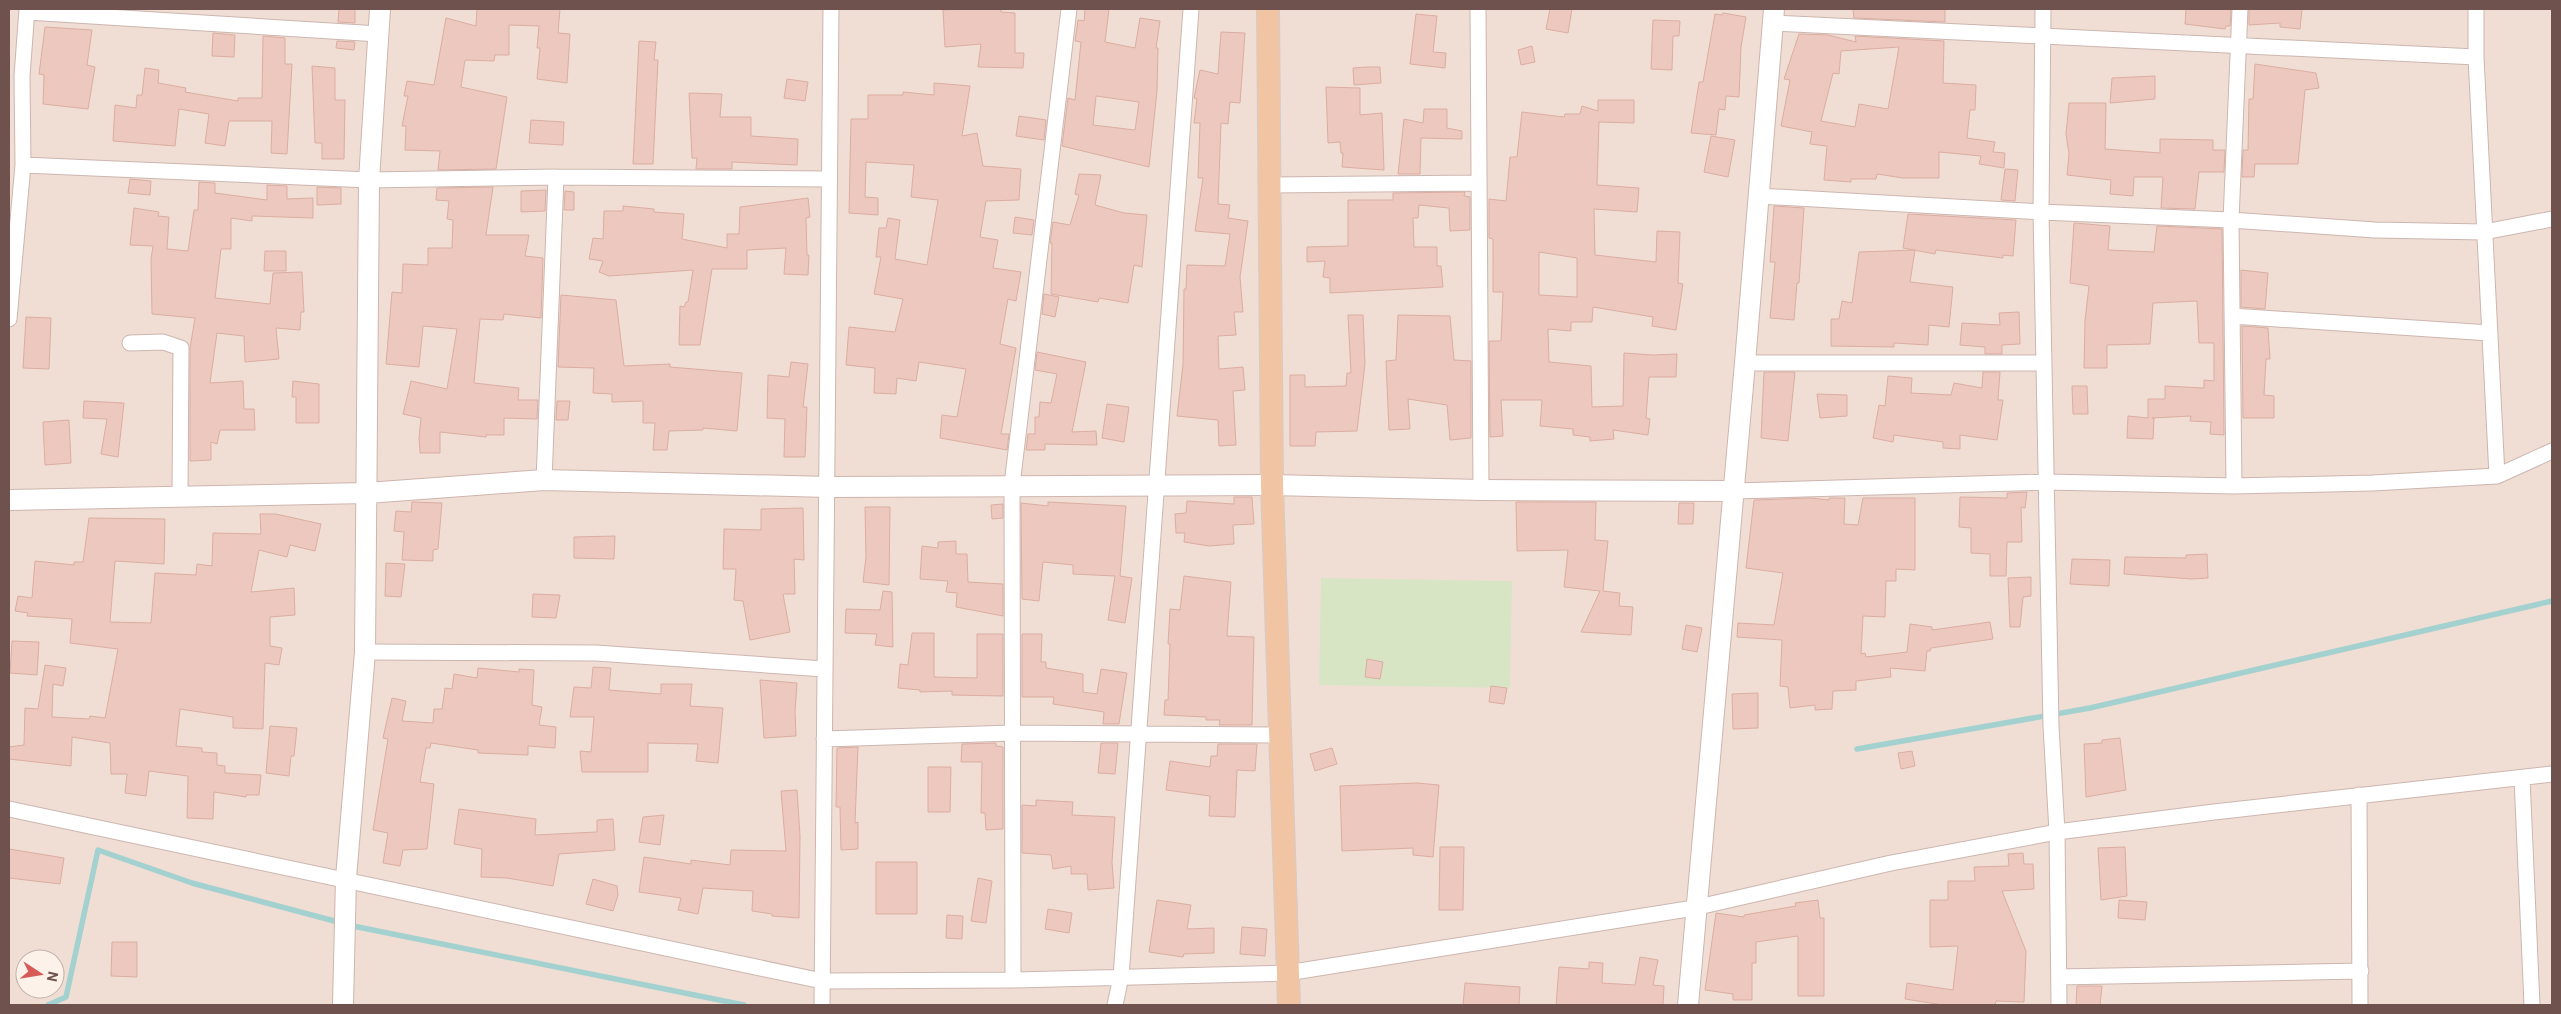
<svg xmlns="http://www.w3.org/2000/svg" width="2561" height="1014" viewBox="0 0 2561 1014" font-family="Roboto,sans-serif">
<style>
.residential{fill:#f0ded4;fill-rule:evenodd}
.green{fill:#d8e5c5}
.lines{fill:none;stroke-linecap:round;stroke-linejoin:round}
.stream{stroke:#a3d1cf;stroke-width:5.5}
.building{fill:#ecc8bf;stroke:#dcada1;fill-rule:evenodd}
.street-casing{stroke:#ccb6af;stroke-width:17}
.secondary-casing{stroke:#ceb5ad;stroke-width:22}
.primary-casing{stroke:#d4cbca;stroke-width:24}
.street{stroke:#fff;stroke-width:15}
.secondary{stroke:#fff;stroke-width:20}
.primary{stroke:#f1c5a4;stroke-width:22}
</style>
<rect width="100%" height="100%" fill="#f9ede4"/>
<!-- residential -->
<path class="residential" d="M9 9H2552V1005H9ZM25 959H55V989H25Z"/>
<!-- green -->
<path class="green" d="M1321 578 1512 581 1510 688 1319 685Z"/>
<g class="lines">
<!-- stream -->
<path class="stream" d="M1857 749 2090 708 2552 601
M48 1005 66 997 98 850 192 883 353 926 744 1005"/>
</g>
<!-- building -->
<path class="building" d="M339 9H355V23L338 22Z
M477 9H560L558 33 570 34 567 83 537 79 540 48H537L539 26 509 25V55H495L494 61 465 60 461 87 507 97 496 169 438 170 440 151 405 150 406 126H402L408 96H404L407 81 434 85 446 18 476 26Z
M967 9H1001V12L1015 13V53H1024L1023 68 978 67 981 44 945 47 943 10Z
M1085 9H1109L1105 42 1135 48 1140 18 1160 21 1156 48H1158L1157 91 1149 167 1062 146 1068 98 1075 100 1081 42 1075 41 1078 20 1084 21ZM1096 96 1139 102 1135 130 1093 125Z
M1550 9H1572L1568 33 1546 29Z
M1853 9H1945V22L1854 18Z
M2186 9H2231L2230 26H2226L2225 29 2185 24Z
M2249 9H2302L2300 29 2280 27V23L2249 25Z
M1723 13 1746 17 1741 47 1739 97 1726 96 1725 110 1719 109 1716 135 1691 133 1699 82H1703L1715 14 1722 15Z
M1416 14 1437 16 1433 52 1446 53 1445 68 1410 64Z
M1653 20 1680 21 1679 36H1673L1672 70 1651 69Z
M45 27 92 30 87 65 95 67 88 109 43 104 44 75 39 74Z
M1221 32 1245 33 1240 103 1230 102 1228 124 1221 123 1218 204 1230 205 1228 218 1248 221 1240 277 1243 312H1234L1236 335 1218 336 1219 369 1243 367 1245 390 1233 391 1236 445 1219 446 1218 420 1177 416 1183 365 1184 289H1186L1187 265 1225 266 1230 234 1195 231 1203 178H1198L1200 123H1194L1197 99 1194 98 1200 70 1218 74Z
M213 33 235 35 234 57 212 56Z
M1799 34 1828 35 1856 42 1855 36 1944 41 1943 83 1976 85 1975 110H1970L1967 138 1995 142 1993 152 2005 153 2004 168 1979 164 1981 156 1939 152V178H1903L1877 174 1876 179H1851V182L1824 180 1827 146 1810 144 1812 132 1781 126 1790 80 1784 79ZM1899 47 1888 109 1859 104 1855 127 1821 121 1833 73 1839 74 1841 51Z
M263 36 285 38V64H292L287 154 271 153 272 121H229L225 146 205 143 209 114 179 109 175 146 113 141 115 105 136 108 137 95H142L145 68 159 70 158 83 186 88 185 92 238 101V98H262Z
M337 41 355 42 354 50 336 48Z
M639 41 656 42 654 60H658L653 164H633Z
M1532 46 1535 62 1521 65 1518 50Z
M2255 64 2316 73 2319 88 2305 90 2298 164H2255L2254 177H2242L2243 150H2248L2249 99H2253Z
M312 66 335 68V100H345L344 159H322V143H315Z
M1367 67H1380L1381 83 1354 85 1353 68Z
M2155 76V99L2110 103 2112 78Z
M787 79 808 82 805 101 784 98Z
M934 83 970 86 962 136 977 133 983 166 1021 169 1019 200 986 201 980 237 998 240 993 268 1021 272 1016 301 1008 299 1000 344 1016 348 1001 434H1009L1007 450 940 438 942 415 957 417 966 369 919 362 916 381 897 378 896 394 874 393 875 368 846 365 849 327 895 332 903 299 874 294 881 257H876L879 228H886L888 218 900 220 895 259 927 265 938 200 911 197 914 165 866 162 865 197 878 198V215L849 213 851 119H868V95H903V92L934 95Z
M1326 87 1360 88V115L1382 113 1384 170 1342 167 1343 153H1341L1340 142 1328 143Z
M689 93 722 94 720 117H751V136L798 139 797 165 732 162V169H696L697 158H692Z
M1598 100H1634V123L1599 122 1597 185 1639 188 1637 212 1594 209 1595 255 1656 262 1657 231 1680 232 1678 283 1683 284 1676 330 1652 326 1653 317 1593 307 1592 322H1571V331L1548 329 1549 362 1591 366 1592 407 1623 406 1624 353 1653 355 1677 354 1676 377H1649L1646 418 1650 419 1648 435 1613 430 1614 439 1590 441V437L1573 435V429L1540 426 1542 400H1501L1503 436 1490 437 1489 341H1501L1503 292H1493V239L1489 238V199L1506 201 1510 157H1517L1522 112 1564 117 1565 114H1580L1582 106 1598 111ZM1539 252 1577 258V297L1539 295Z
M2069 103H2106L2105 149 2160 153V139L2213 140V150H2225L2224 172H2199L2195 209 2161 208 2163 177H2134L2133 196 2110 194 2111 180 2067 175 2069 154 2066 134Z
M1424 109H1447V128L1462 131V139L1421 138 1420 174H1398L1404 119 1423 123Z
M1019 116 1046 120 1044 140 1016 136Z
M531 120 564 122 563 145 529 143Z
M1711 136 1735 140 1728 177 1704 172Z
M2005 169 2018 170 2015 201 2001 200Z
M1079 174 1101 175 1095 205 1124 213 1147 215 1142 267 1134 265 1128 303 1099 298 1098 302 1051 294 1052 243H1050L1053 222 1070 225 1079 195 1075 194Z
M130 179 151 181 150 195 128 193Z
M199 182 215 183V193L267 200V185L287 186V199L313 198V218L252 216V221L231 218V249H221L215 298 270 304 273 273 302 272 304 312H301L300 330 276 328 279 359 245 362 244 336 217 333 210 383 243 381 244 409H254L255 430H220L217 444 211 442V460L190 461V348L195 318 152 314 151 259 153 246 130 245 134 208 159 212 158 216 169 217 167 249 188 251 194 210H198Z
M317 187 341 188V204L317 205Z
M493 187 486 235H529L525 256 543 258 541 318 504 314 503 320 480 319 474 383 519 388 518 400H538L537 419 504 418V435H486V437L440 432V453H420L419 438 421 418 403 414 411 381 447 389 457 329 423 326 419 367 386 364 392 292 402 293 403 264 428 265V248H452L453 220 447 219 449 201 436 200 437 188Z
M546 190 545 211 521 212V191Z
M565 191 574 192V210H564Z
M1465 192 1464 196 1470 197V230L1450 231 1449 208 1419 205 1418 218H1413L1414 247H1437V266H1441L1443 287 1330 293V278L1323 277 1325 261 1307 262V247L1348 246V200H1393V193Z
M808 198 810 217 806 218 807 255H809L808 275 784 274 786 248 747 250V269H712L700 345H679L680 306 684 307 686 302H688L693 270 609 276 599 272 603 261 589 259 593 238 603 239 604 211H623V206L654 209V212L684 214 682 239 727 248V234H739L740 207Z
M1774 206 1804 208 1799 283H1797L1794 320 1770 318 1775 262H1770Z
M1908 214 2016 220 2013 256 2003 255V258L1936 250 1935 254 1903 248Z
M1015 217 1034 220 1032 235 1013 233Z
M2074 223 2110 226 2108 250 2154 252 2157 226 2222 229 2224 435 2210 434 2211 422 2190 421 2191 416 2152 418H2154L2153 439 2127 438 2128 416 2148 418V399H2165V386L2204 388V380L2214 381V343H2199L2197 301 2153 303 2150 344 2107 345V368H2084L2085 320 2089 286 2070 283Z
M1915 250 1910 282 1953 287 1949 327 1929 325 1928 345 1894 343V347L1831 346V319H1839L1842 301 1852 303 1859 252Z
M265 251H286V271H264Z
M2241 270 2268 273 2265 309 2241 307Z
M1044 294 1059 297 1055 317 1042 314Z
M561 295 616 300 624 366 670 364V367L742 373 737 431 703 428V430L669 431 667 450H653L655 423H643V401L612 402V394L593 393 594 368 558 367Z
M2019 312 2020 344 2002 345V354H1985V347L1960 345 1962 323 2000 325 1999 313Z
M1348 315H1363L1365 364 1357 431 1316 432 1315 446H1290V375H1305V387L1346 386 1347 373H1351Z
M1398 315 1450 316 1454 360 1471 361V438L1450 440 1447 405 1408 399 1410 429 1389 430 1386 361 1396 360Z
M26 317 51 318 49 369 23 368Z
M2242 326 2268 328 2270 359H2266L2264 395 2274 396V418H2243Z
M1037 352 1086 362 1072 432 1096 431 1097 445 1045 444V450H1026L1028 434H1035V417H1039L1040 402 1051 403 1057 374 1035 370Z
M791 362 808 364 803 407H807L805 457H784L785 419 767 418 768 375 789 377Z
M1764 372H1795L1788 441 1761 438Z
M1983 372H2000L1998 400H2003L1997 440 1960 435V449L1943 448V442L1894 435 1893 442 1873 438 1879 405 1885 406 1888 376 1912 378 1911 393 1951 395 1954 383 1982 388Z
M293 381 319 384V423H296V397H292Z
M2072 386H2087L2088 414H2073Z
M1817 394 1847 395V416L1820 418Z
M84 401 124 403 118 457 101 454 107 419 83 418Z
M557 401H570L568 420H556Z
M1107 404 1129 407 1124 442 1102 438Z
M69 420 71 463 45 465 43 422Z
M2027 492 2025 508 2021 507 2022 542H2007L2006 576H1990V554L1971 553V528L1959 527 1960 497 2007 498V493Z
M1234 497H1252L1254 524 1233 525 1234 544 1209 546 1184 542 1185 533H1176L1175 514 1186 513 1187 501 1234 504Z
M1811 498 1829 500V498H1845L1844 524 1858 525 1863 498H1915V570L1896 569V581H1886L1885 617 1863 616 1861 654 1865 653 1866 657 1907 652 1910 624 1932 627V630L1990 622 1993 639 1931 648 1930 651H1927L1925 671 1890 668 1891 677 1856 681V690L1833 691 1832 709 1815 710V705L1790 708 1788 687 1780 686 1782 640 1737 637 1738 623 1774 625 1783 573 1746 568 1754 500Z
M412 502 442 503 438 549 433 550V561L402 560 404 532 394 531 396 511 411 512Z
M1048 502 1126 506 1120 576 1132 578 1125 623 1108 620 1115 576 1073 574V565L1043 562 1039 601 1022 599 1021 503 1048 506Z
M1516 502H1596L1595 540 1608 541 1603 591 1620 593 1619 606 1633 607 1631 635 1581 632 1600 591 1564 587 1568 550 1517 551Z
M1679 503H1694L1693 524H1678Z
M1003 504V518L992 519 991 505Z
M865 507H890L889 585 863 582 866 557Z
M803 508 804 560 794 559 795 594H783L790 632 750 640 743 601 734 600 736 569H723L724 529 761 530V509Z
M260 514H276L321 524 315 551 290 545 287 557 259 550 251 592 294 588 295 615 270 617V646L282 648 279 665 265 663 263 729 233 728V717L180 709 176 746 202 748V752L217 753V765L225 766V773L261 775 259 795H246V797L214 792 213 819 187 818 188 776 149 771 146 796 125 793 127 774H111L110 743 72 737 71 766 9 759V747L24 745 25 708 38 709 45 665 66 668 63 686 53 684 52 717 89 719 90 716 105 718 118 649 70 643 72 619 27 616 28 613 15 611 18 596 32 598 35 561 74 565V562H83L89 518 165 519 164 564 115 561 110 622 151 623 155 573 196 575 197 564 212 566 213 533 261 534Z
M615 536 614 559 574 558V537Z
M956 541V554H967L968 582 1003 584V616L956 607 957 593 946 592 948 581 920 579 922 546 938 548V542Z
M2207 554 2208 578 2192 579 2124 574 2125 557 2186 558V555Z
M2072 559 2110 560 2109 586 2070 584Z
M386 563 405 564 401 597 385 596Z
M1184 576 1231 582 1227 636 1254 637 1252 725H1219L1220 720H1206V717L1164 715 1165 700H1168L1170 644H1168L1170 609 1180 610Z
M2031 577V596L2023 597 2020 627H2010L2008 578Z
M883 591 892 592 893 647 875 645 877 634 845 633 846 609 880 610Z
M533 594 560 595 556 618 532 617Z
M1686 625 1702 628 1697 652 1682 649Z
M912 633H934V677L977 678V634H1003V696L952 695V691L920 692V690L898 688 900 664 908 665Z
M1022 634H1042L1041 662H1046V668L1083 674V692L1097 694 1101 669 1127 673 1119 724H1103L1104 712 1053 704 1054 697H1022Z
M12 641 39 642 37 675 10 673Z
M1367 659 1383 662 1380 679 1365 677Z
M593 667 611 668 609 690 661 694V684H692L690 706 723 708 718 763 696 761 698 744 648 743V772H582L580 751 591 752 594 717H570L574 687 591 688Z
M478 668 519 672V669L534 670 532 705 542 707 539 725 556 727 555 748 528 746V755L478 753V750L431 743 430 748H426L420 782 434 784 427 849 403 850 400 866 383 863 388 833 373 830 388 739 383 738 392 698 406 701 402 721 433 723 434 709H442L445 688 452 689 454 674 477 678Z
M760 680 797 683 795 711 796 736 764 738Z
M1491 686 1507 688 1504 704 1489 702Z
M1758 693V728L1733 729 1732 694Z
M270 726 297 728 294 756H291L289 776 266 773Z
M2120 738 2126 790 2086 797 2084 744 2102 743V740Z
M996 743V746L1003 747V829L986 830 985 813H981L982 762H961L962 744Z
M1101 743H1118L1115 774 1098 773Z
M1218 744H1257L1255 771 1237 770 1235 817 1209 816 1210 796 1166 790 1170 761 1210 767 1211 756H1217Z
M858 747 855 823 858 822V849L841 850 840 807H836L837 748Z
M1332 748 1337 764 1315 771 1310 754Z
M1912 751 1915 766 1901 769 1898 753Z
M928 767H951L950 812H928Z
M1417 783 1439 785 1433 857 1413 855V848L1342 851 1340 786Z
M797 790 800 836 799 918 772 916V914L752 911 753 891 703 888 698 914 678 910 681 898 639 892 644 857 691 864V860L730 865 731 850 786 851 781 791Z
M1036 800 1073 802 1072 815 1115 817 1112 862 1114 888 1088 890 1087 874H1071V866L1053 869 1051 855 1022 853V805L1036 806Z
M459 809 536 819 535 835 597 832V820L613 819 615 850 559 854 553 886 507 878 481 877 482 849 454 844Z
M664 815 660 845 639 842 643 817Z
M1440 847H1464L1463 910H1439Z
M2125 847 2127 896 2101 900 2098 848Z
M9 849 64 858 60 884 9 878Z
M2023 853 2024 864H2033L2034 889 2002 891 2026 951 2024 1002 1996 1001 1995 1005H1943L1905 999 1907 983 1953 990 1958 946 1930 947V900H1948V881H1975L1974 867 2009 866 2008 854Z
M876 862H917V914H876Z
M978 878 992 881 986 923 971 921Z
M593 879 617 886 618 895 613 911 586 904Z
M1157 900 1191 905 1187 929 1214 928V953L1184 954 1183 957 1149 952Z
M1818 900 1820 918H1824V996H1798V936L1756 942V963H1752V1000H1733V994L1705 990 1716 913 1744 917V915L1796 906 1795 903Z
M2119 900 2147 902 2145 920 2118 918Z
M1048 909 1072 913 1069 933 1045 929Z
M947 915 963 916 962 939 946 938Z
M1242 927 1267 929 1265 956 1240 954Z
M112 942H137V977L111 976Z
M1640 957 1658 960 1653 985 1664 986 1663 1005H1556L1559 967 1589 969V962L1603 963 1602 983 1635 985Z
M1465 983 1520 987 1519 1005H1463Z
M2077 986H2102L2100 1005H2076Z"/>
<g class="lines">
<defs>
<path id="street" d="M1478 9 1481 490
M2043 9 2041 212 2051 726 2057 832 2059 1005
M2476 9V57L2497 476
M27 12 379 34
M1773 23 2476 57
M23 165 369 180 556 177 829 179
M1270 185 1478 183
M1759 196 2041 212 2231 220 2375 230 2484 232 2552 219
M2232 316 2490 333
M9 319 23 165 22 76 27 9
M130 343 163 342 181 348 180 496
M1745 363H2044
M544 480 556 177
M2234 486 2231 220 2240 9
M1734 491 2047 482 2234 486 2373 483 2497 476 2552 451
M365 652 596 653 824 669
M824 739 1012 733 1280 735
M2522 778 2532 1005
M2359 795 2360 1005
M9 809 822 981 1013 980 1287 973 1694 908 1891 863 2057 832 2214 812 2552 774
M2059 977 2361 971
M1013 980 1012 485 1069 9
M822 1005 831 9
M1115 1005 1121 977 1191 9"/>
<path id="secondary" d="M9 500 367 493 544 480 829 487 1272 485 1481 490 1734 491
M343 1005 346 878 365 652 369 180 380 9
M1688 1005 1745 363 1774 9"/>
<path id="primary" d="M1268 9 1272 485 1289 1005"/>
</defs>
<!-- street casing -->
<use href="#street" class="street-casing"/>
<!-- secondary casing -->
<use href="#secondary" class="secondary-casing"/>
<!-- primary casing -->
<use href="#primary" class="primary-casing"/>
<!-- street -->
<use href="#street" class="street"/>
<!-- secondary -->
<use href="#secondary" class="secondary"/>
<!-- primary -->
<use href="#primary" class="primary"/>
</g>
<!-- border -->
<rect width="2561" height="1014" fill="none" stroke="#6f524d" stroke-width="20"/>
<!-- north arrow -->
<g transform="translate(40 974) rotate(102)"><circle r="24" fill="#fdf2ea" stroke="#c4b2ab"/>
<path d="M0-4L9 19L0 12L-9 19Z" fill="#d65b57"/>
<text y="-8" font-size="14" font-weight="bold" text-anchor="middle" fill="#6f524d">N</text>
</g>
</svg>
